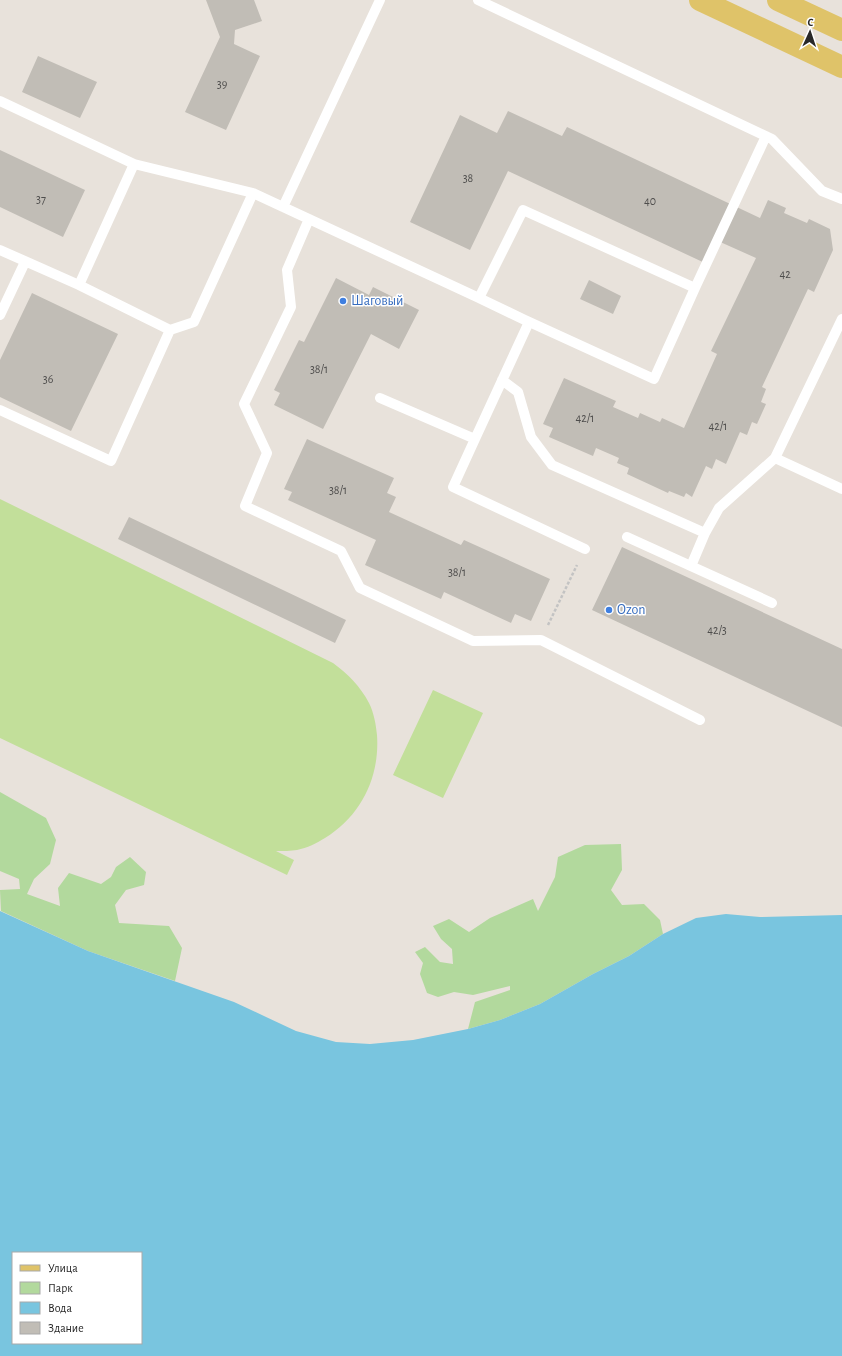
<svg xmlns="http://www.w3.org/2000/svg" width="842" height="1356" viewBox="0 0 842 1356" font-family="'Alegreya Sans',sans-serif">
<style>
.green{fill:#b2d99d}
.pitch{fill:#c2df9a}
.water{fill:#79c5df;fill-rule:evenodd}
.building{fill:#c1bdb6}
.lines{fill:none;stroke-linecap:round;stroke-linejoin:round}
.path{stroke:#c3c3c3;stroke-width:2.5;stroke-dasharray:3 2;stroke-linecap:butt}
.service{stroke:#fff;stroke-width:10}
.primary{stroke:#dfc369;stroke-width:22}
.shop-dot{fill:#3f7fe0;stroke:#fff;stroke-width:1.5}
.labels{text-anchor:middle;dominant-baseline:central;stroke-width:3;stroke-linejoin:round;paint-order:stroke}
.number-label{font-size:12px;fill:#4e4d4c}
.shop-label{font-size:14px;fill:#366cbe;stroke:#fff;text-anchor:start}
</style>
<rect width="100%" height="100%" fill="#e8e2db"/>
<!-- green -->
<path class="green" d="M0 792 46 818 56 840 50 864 34 879 27 894 60 906 58 888 69 873 101 884 111 877 116 867 130 857 146 872 144 885 126 890 115 905 119 923 169 926 182 948 175 981 88 951 1 911 0 890 20 889 19 879 0 871Z
M621 844 622 870 611 890 622 905 644 904 660 920 663 934 629 956 593 974 540 1004 500 1020 468 1029 475 1002 510 990V986L473 995 454 992 438 997 427 993 420 974 423 963 415 952 425 947 440 962 453 964 452 949 441 939 433 926 449 919 469 932 490 918 533 899 538 911 555 877 558 857 585 845Z"/>
<!-- pitch -->
<path class="pitch" d="M0 499 333 663C348 674 360 686 369 703 374 713 376 725 377 735 380 777 361 816 325 838 317 843 307 848 297 850 291 851 283 851 276 851L294 860 287 875 0 738Z
M433 690 483 713 443 798 393 775Z"/>
<!-- water -->
<path class="water" d="M0 911 88 951 234 1002 296 1031 336 1042 370 1044 413 1040 468 1029 500 1020 540 1004 593 974 629 956 663 934 696 918 726 914 760 917 842 915V1356H0ZM13 1253H141V1343H13Z"/>
<!-- building -->
<path class="building" d="M206 0H254L262 21 235 30 234 44 260 56 226 130 185 112 220 37Z
M38 56 97 82 80 118 22 92Z
M508 111 562 136 567 127 760 218 768 200 786 208 784 213 807 223 809 219 830 229 833 250 814 292 808 289 762 387 766 389 761 402 766 404 757 424 752 422 747 435 740 432 726 464 716 459 712 469 706 466 692 497 686 493 684 497 669 491 668 493 627 474 629 468 617 463 619 458 596 448 593 456 549 437 553 428 543 424 564 378 616 401 613 407 638 418 640 413 660 422 662 418 684 428 717 354 711 351 756 258 718 241 707 264 508 171 470 250 410 222 460 115 497 133Z
M0 150 85 190 63 237 0 207Z
M336 278 369 295 373 287 419 310 399 349 371 334 323 429 274 405 280 393 274 390 299 340 304 342Z
M589 280 621 296 613 314 580 299Z
M32 293 118 334 71 431 0 397V360Z
M307 439 394 478 387 493 396 497 389 512 461 545 464 540 550 579 531 621 515 614 511 623 444 592 441 599 365 565 376 540 288 500 292 492 284 489Z
M129 517 346 620 335 643 118 539Z
M622 547 842 649V727L592 610Z"/>
<g class="lines">
<!-- path -->
<path class="path" d="M548 625 577 565"/>
<!-- service -->
<path class="service" d="M478 0 772 139 822 191 842 199
M0 101 134 164
M283 207 380 0
M309 219 287 270 291 307 244 404 267 453 245 506 341 551 360 588 473 641 541 640 700 720
M0 250 79 285 134 164 253 193 479 298
M695 288 766 136
M0 315 25 262
M170 330 194 322 253 193
M502 380 518 392 531 437 552 465 705 533 719 508 775 458 842 319
M380 398 475 439 453 487 585 549
M0 410 111 461 170 330 79 285
M475 439 529 322 479 298 523 210 695 288 654 379 525 320
M775 458 842 489
M627 537 772 603
M691 566 705 533"/>
<!-- primary -->
<path class="primary" d="M700 0 842 67
M778 0 842 30"/>
</g>
<!-- markers -->
<g class="shop-dot">
<circle cx="343" cy="301" r="4"/>
<circle cx="609" cy="610" r="4"/>
</g>
<g class="labels">
<!-- number labels -->
<g class="number-label">
<text x="222" y="84">39</text>
<text x="468" y="178">38</text>
<text x="41" y="199">37</text>
<text x="650" y="201">40</text>
<text x="785" y="274">42</text>
<text x="319" y="369">38/1</text>
<text x="48" y="379">36</text>
<text x="585" y="418">42/1</text>
<text x="718" y="426">42/1</text>
<text x="338" y="490">38/1</text>
<text x="457" y="572">38/1</text>
<text x="717" y="630">42/3</text>
</g>
<!-- shop labels -->
<g class="shop-label">
<text x="351" y="301">Шаговый</text>
<text x="617" y="610">Ozon</text>
</g>
</g>
<!-- legend -->
<rect x="12" y="1252" width="130" height="92" fill="#ffffff" stroke="#a9a9a9"/>
<rect x="20" y="1265" width="20" height="6" fill="#dfc369" stroke="#a9a9a9"/>
<text x="48" y="1272" font-size="12" fill="#282828">Улица</text>
<rect x="20" y="1282" width="20" height="12" fill="#b2d99d" stroke="#a9a9a9"/>
<text x="48" y="1292" font-size="12" fill="#282828">Парк</text>
<rect x="20" y="1302" width="20" height="12" fill="#79c5df" stroke="#a9a9a9"/>
<text x="48" y="1312" font-size="12" fill="#282828">Вода</text>
<rect x="20" y="1322" width="20" height="12" fill="#c1bdb6" stroke="#a9a9a9"/>
<text x="48" y="1332" font-size="12" fill="#282828">Здание</text>
<!-- north arrow -->
<g transform="translate(810 32) rotate(3)" stroke="#ffffff" stroke-width="3" paint-order="stroke">
<path d="M0-3L7 15L0 10L-7 15Z" fill="#282828"/>
<text y="-6" font-size="11" font-weight="bold" text-anchor="middle" fill="#282828">С</text>
</g>
</svg>
